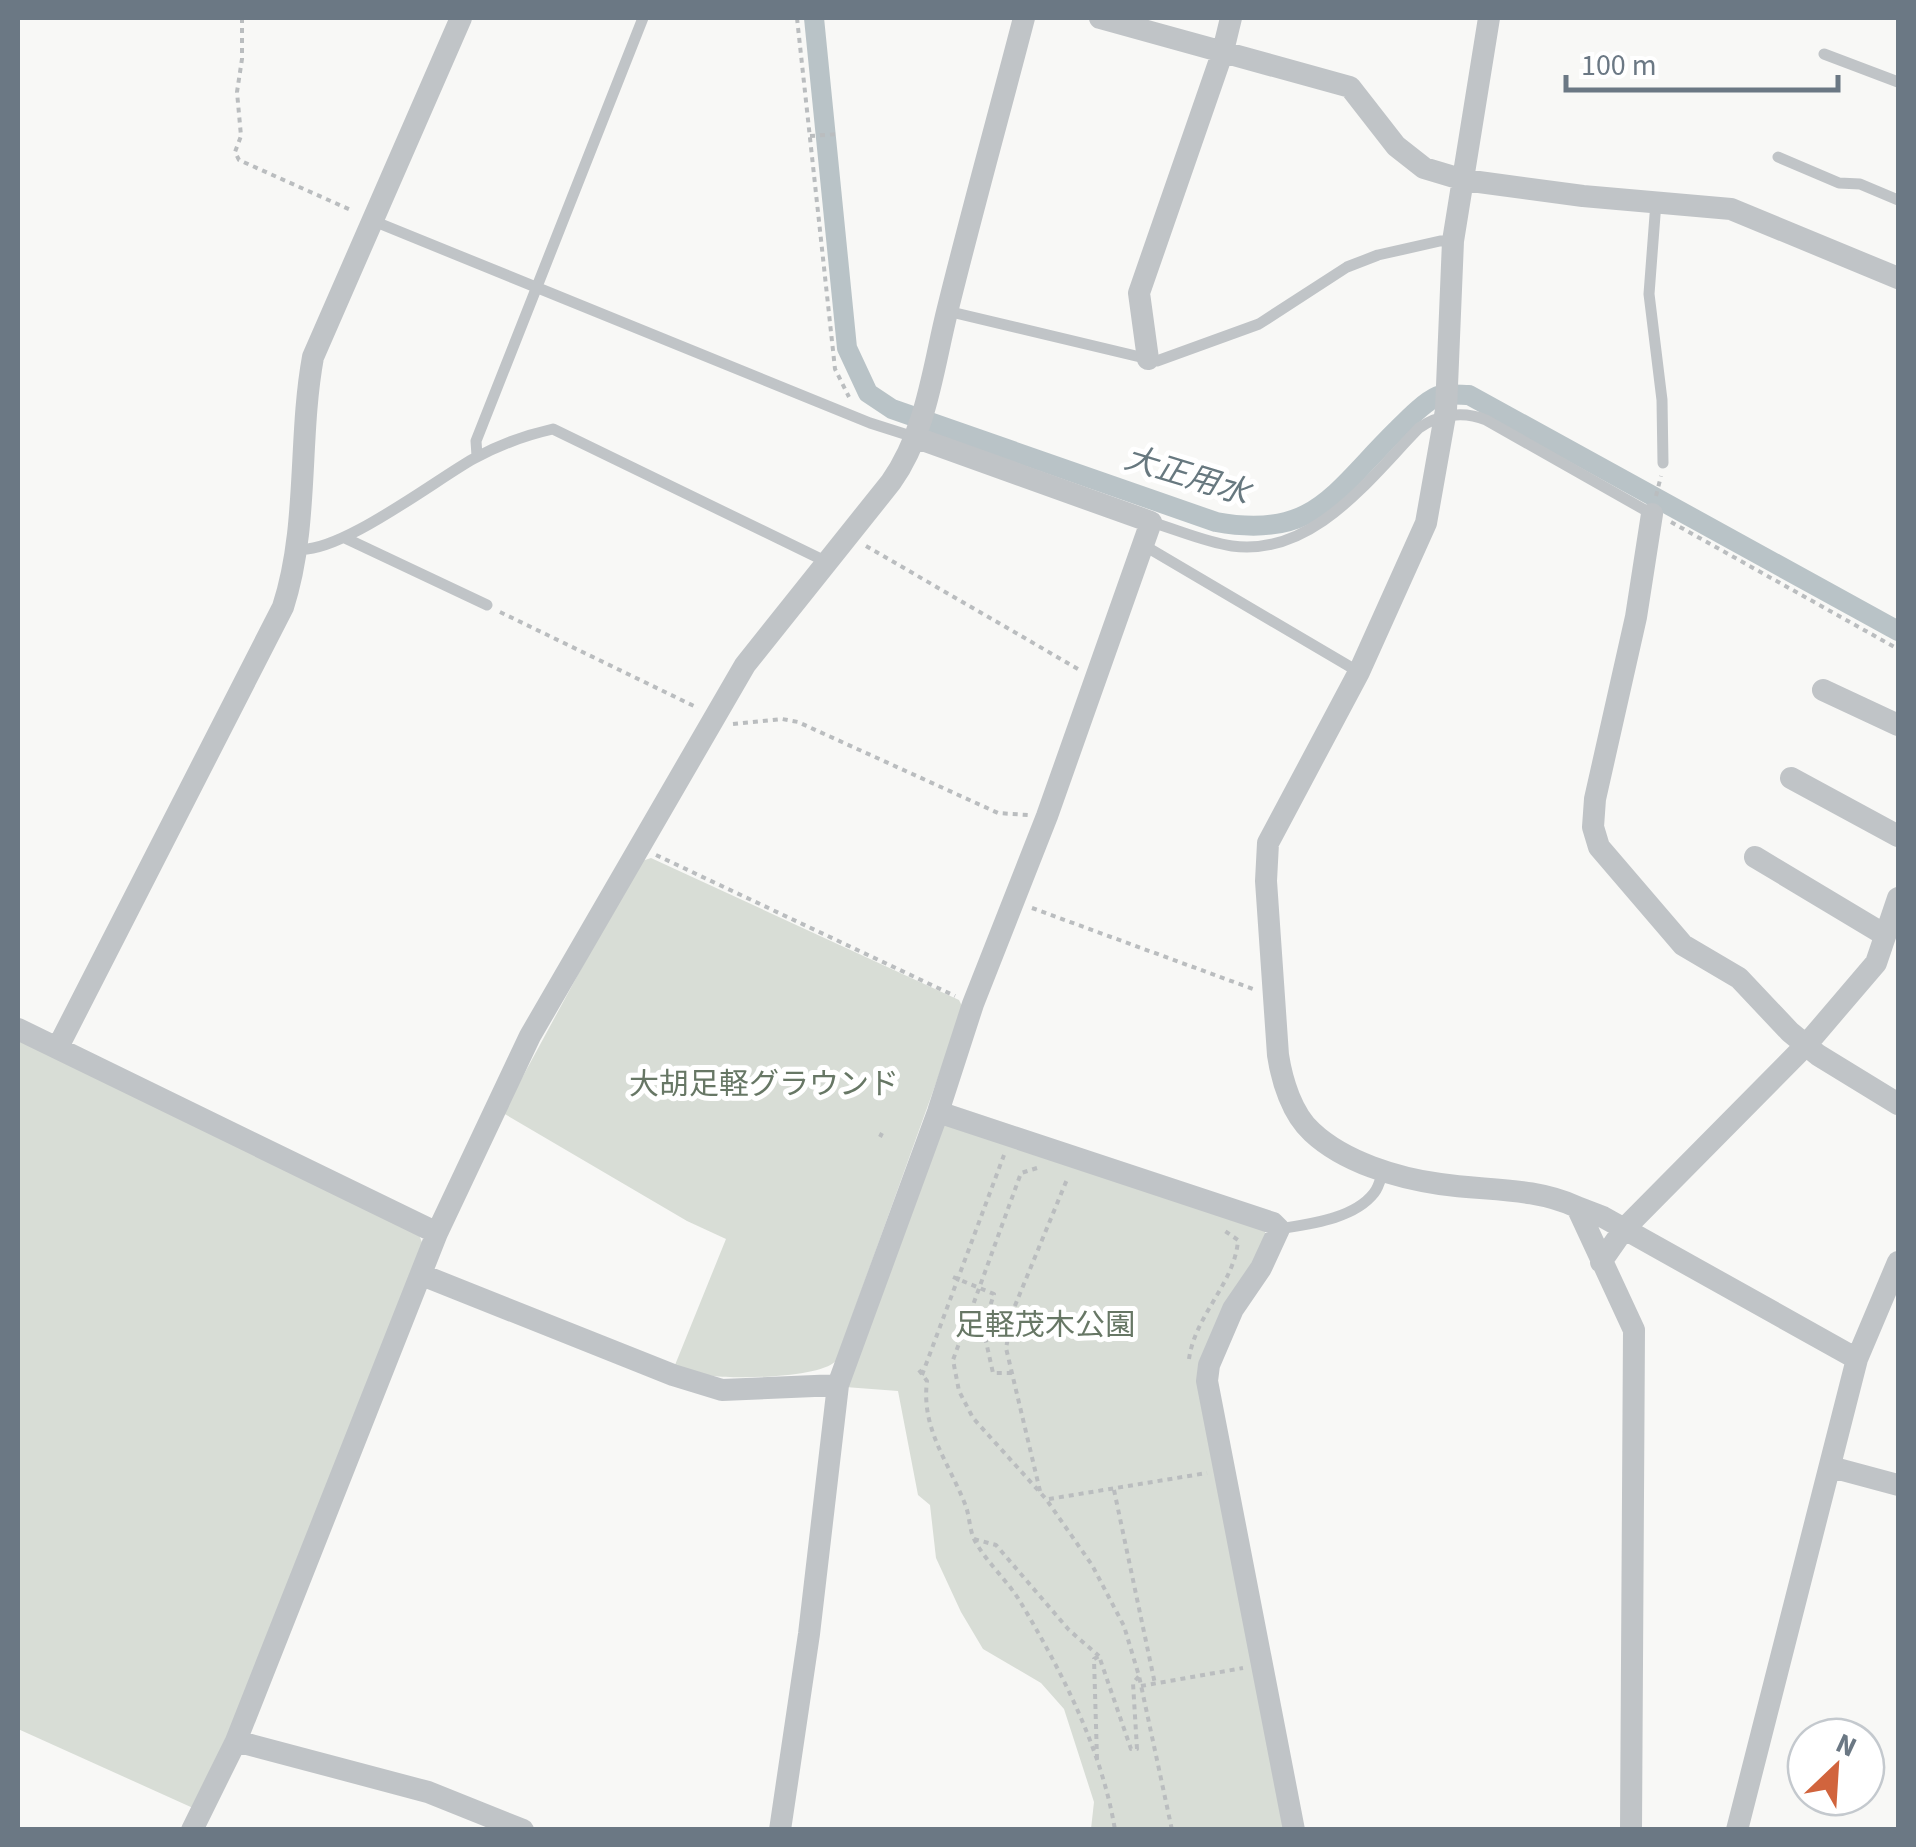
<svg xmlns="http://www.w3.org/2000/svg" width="1916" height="1847" viewBox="0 0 1916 1847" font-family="'Source Sans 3','Noto Sans JP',sans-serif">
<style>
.green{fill:#d8ddd6}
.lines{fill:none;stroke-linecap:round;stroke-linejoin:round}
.canal{stroke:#b9c3c7;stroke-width:20}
.path{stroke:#babdbf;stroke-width:4;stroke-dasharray:5 5;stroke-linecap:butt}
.service{stroke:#c0c4c7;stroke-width:11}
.minor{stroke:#c0c4c7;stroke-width:22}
.labels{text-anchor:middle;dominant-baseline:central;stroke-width:10;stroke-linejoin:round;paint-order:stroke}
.park-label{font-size:30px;fill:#677765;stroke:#fff}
.water-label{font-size:32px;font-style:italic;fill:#67787f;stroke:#fff}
</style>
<rect width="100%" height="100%" fill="#f8f8f6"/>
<!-- green -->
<path class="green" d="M651 858 959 1000 963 1008 836 1361C819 1378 738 1379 713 1376 700 1374 687 1369 675 1365L726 1239 687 1221 503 1113 639 862Z
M18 1039 418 1232 423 1245 228 1739 193 1808 18 1729Z
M942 1117 1265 1230V1240L1202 1364 1286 1829H1091L1094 1802 1064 1709 1041 1683 983 1649 961 1612 936 1558 930 1505 918 1495 898 1391 845 1387Z"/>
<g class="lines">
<!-- canal -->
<path class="canal" d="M814 18 847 348 868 393 892 409 1216 522C1314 540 1333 493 1396 431 1407 420 1424 402 1438 396 1447 393 1461 395 1469 395L1898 631"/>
<!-- path -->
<path class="path" d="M242 18V59L237 92 241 136 235 152 239 160 353 211
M797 18 835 369 849 397
M810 136 839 134
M1656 496 1661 476
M1671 522 1898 649
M866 546 1078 669
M500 612 698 708
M733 724 782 719 798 722 998 813 1028 815
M656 855 955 996
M1032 908 1253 989
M880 1137 882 1133
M1037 1168 1021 1173 953 1360 959 1391 973 1418 1046 1499 1092 1565 1124 1626 1139 1676 1172 1830
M953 1277 994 1294 983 1328 993 1373H1012
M1189 1359C1195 1315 1235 1283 1238 1240L1222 1229
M919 1370 927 1381C921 1429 948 1461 965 1504 970 1516 969 1530 975 1541 987 1563 1008 1581 1021 1603 1062 1672 1102 1750 1115 1830
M922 1375 1004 1155
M1114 1490 1155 1684
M1040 1491 1006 1348 1014 1308 1068 1177
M1049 1499 1207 1473
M974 1539 996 1545 1069 1630 1099 1656
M1141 1686 1243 1668
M1097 1759 1094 1659 1099 1656 1131 1749H1137L1133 1683 1139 1676"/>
<!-- service -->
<path class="service" d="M1824 54 1898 82
M1778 157 1839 183 1860 184 1898 200
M1656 202 1649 294 1662 400 1663 463
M371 220 870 423 914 437
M947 311 1157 361 1259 324 1347 267 1378 255 1440 241H1453
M477 456 476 441 643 18
M1151 522C1178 530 1205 542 1232 546 1313 557 1369 479 1419 428 1439 414 1464 411 1486 420L1652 514
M345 538 487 605
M1145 546 1359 672
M297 549C338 555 434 481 473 459 497 446 526 435 553 429L827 562
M1279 1229C1309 1224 1354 1219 1374 1193 1379 1187 1381 1177 1383 1171"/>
<!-- minor -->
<path class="minor" d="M1100 18 1350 87 1396 146 1424 168 1464 180 1583 196 1731 209 1898 278
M1489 18 1453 241 1446 410 1426 523 1359 672 1268 843 1266 881 1278 1055C1282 1081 1292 1114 1312 1132 1344 1162 1397 1178 1440 1184 1487 1191 1534 1187 1577 1207L1634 1330 1631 1830
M1148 359 1139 293 1223 51 1231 18
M1652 514 1636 617 1595 799 1593 827 1599 847 1683 945 1739 978 1790 1032 1818 1055 1898 1104
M1823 690 1898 725
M1791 778 1898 836
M1755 857 1885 935
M18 1029 437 1233
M58 1047 283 607C309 527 298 439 313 357L461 18
M938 1112 1273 1223 1279 1229 1261 1268 1233 1309 1209 1365 1207 1381 1294 1830
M1577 1207 1603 1217 1857 1359
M1601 1262 1624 1229 1806 1045 1876 963 1898 898
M422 1275 673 1375 722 1390 838 1385
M1831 1467 1898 1485
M236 1741 428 1792 523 1830
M192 1830 236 1741 437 1233 530 1036 745 665 891 482C927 431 933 367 948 308 972 211 999 114 1024 18
M780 1830 809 1634 838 1385 938 1112 973 1004 1047 816 1151 522 914 437
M1737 1830 1857 1359 1898 1262"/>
</g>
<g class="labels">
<!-- park labels -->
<g class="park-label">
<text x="764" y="1084">大胡足軽グラウンド</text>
<text x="1045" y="1325">足軽茂木公園</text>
</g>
<!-- water labels -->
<g class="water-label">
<text transform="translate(1187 476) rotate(17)">大正用水</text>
</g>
</g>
<!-- border -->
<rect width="1916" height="1847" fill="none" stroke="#6b7884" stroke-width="40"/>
<!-- north arrow -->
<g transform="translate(1836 1767) rotate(25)"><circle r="48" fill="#ffffff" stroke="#c4c9ce" stroke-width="2.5"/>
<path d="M0-8L18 38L0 25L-18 38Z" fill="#d1643d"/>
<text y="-15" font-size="28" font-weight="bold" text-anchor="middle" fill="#6b7884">N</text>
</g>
<!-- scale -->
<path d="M1566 75v15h272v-15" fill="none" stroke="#6b7884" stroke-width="5"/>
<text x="1581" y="75" font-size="30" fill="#6b7884" stroke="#ffffff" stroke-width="8" paint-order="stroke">100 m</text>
</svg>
